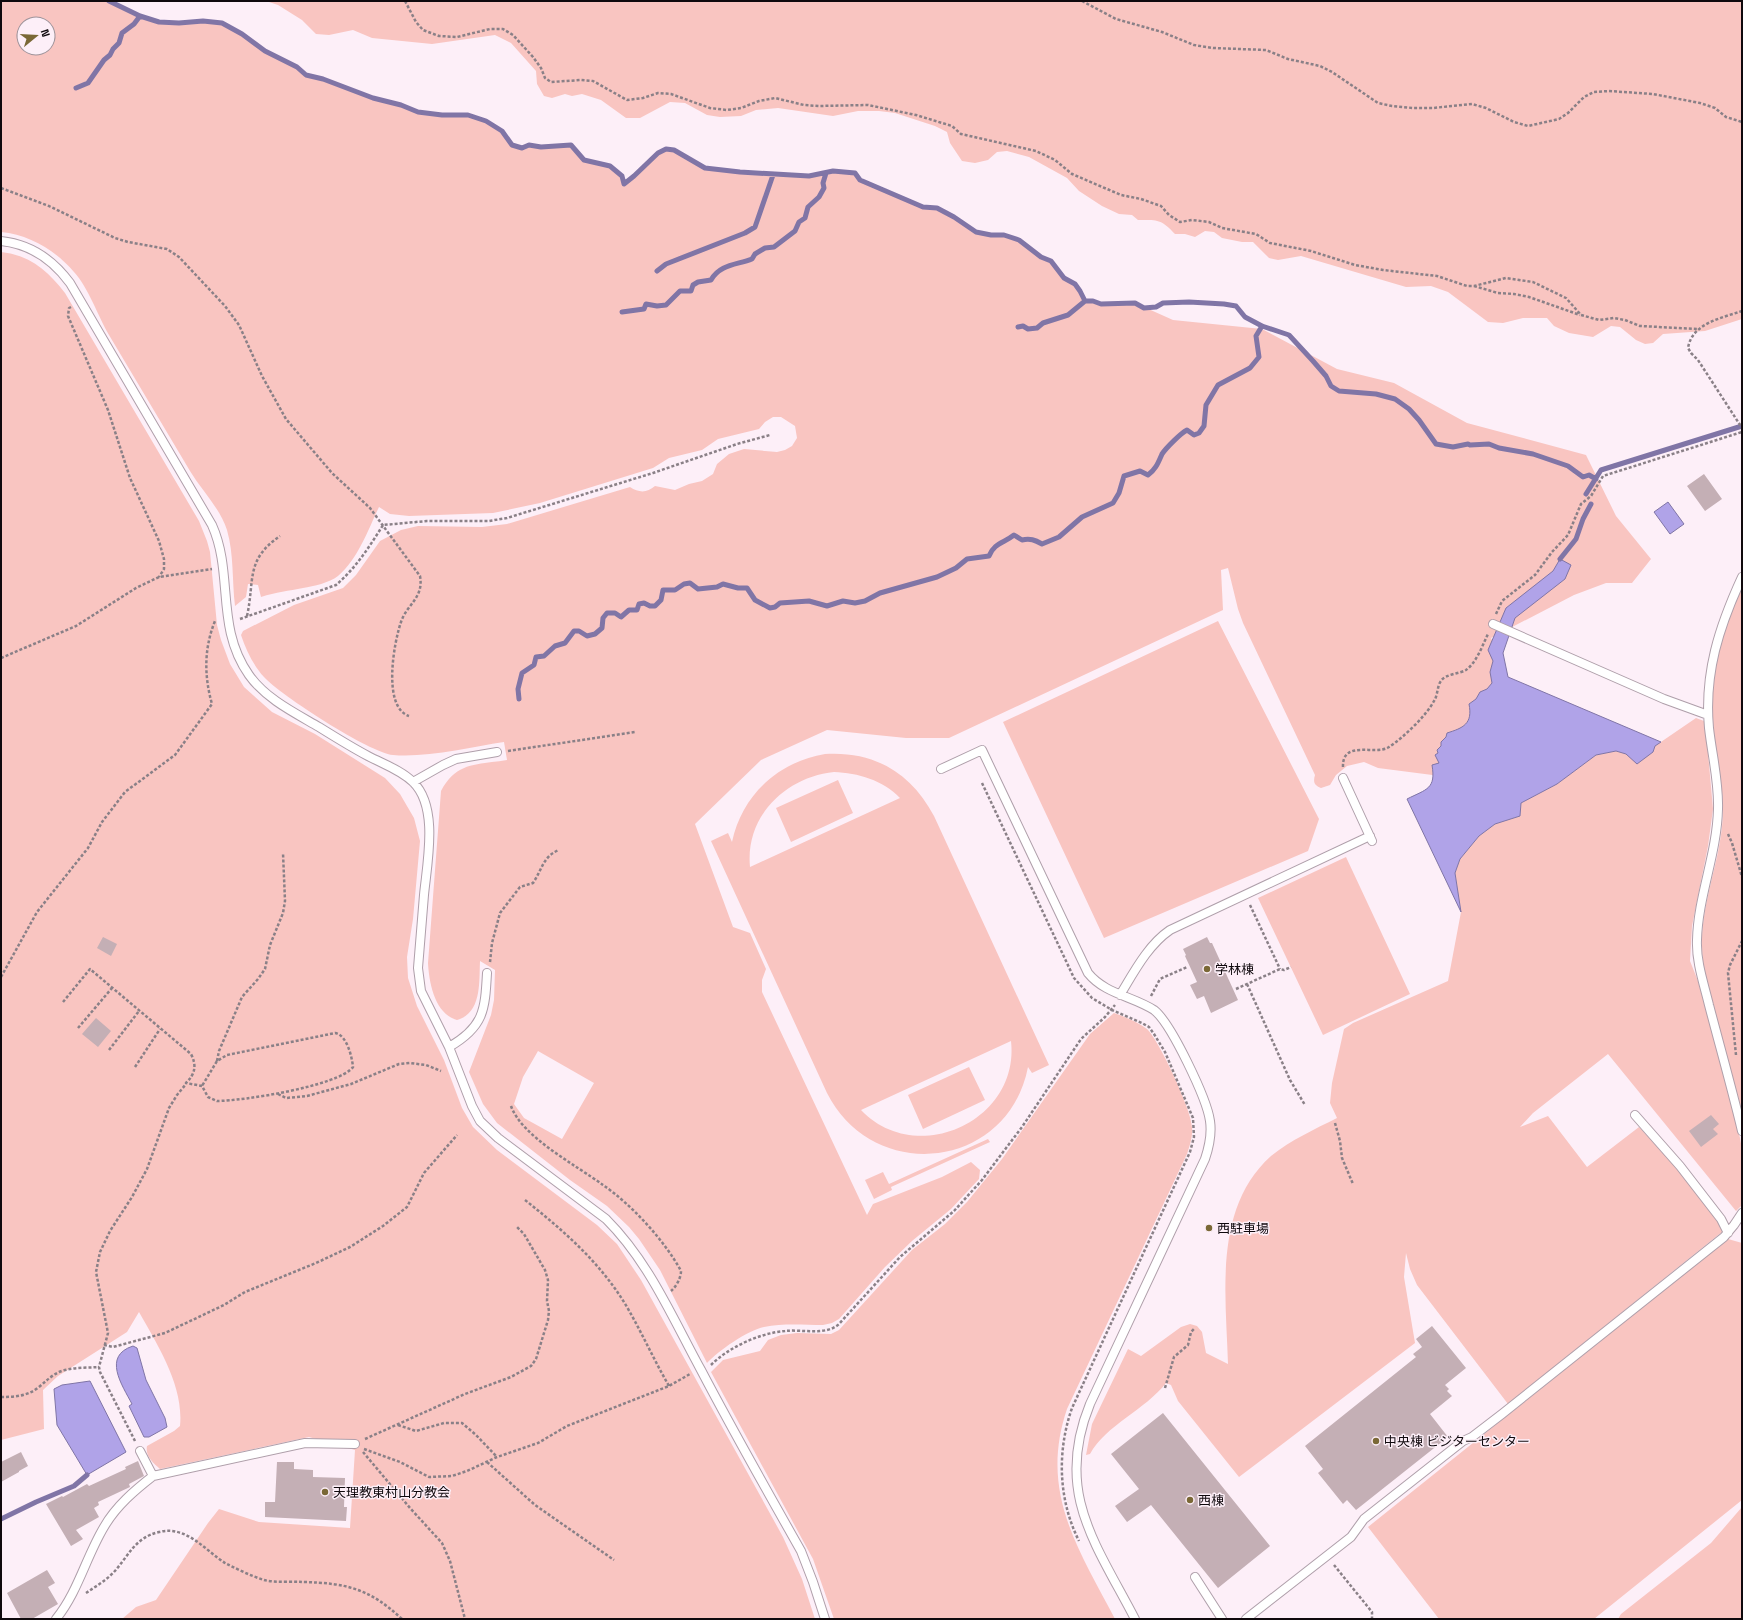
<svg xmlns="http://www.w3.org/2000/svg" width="1743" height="1620" viewBox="0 0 1743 1620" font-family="'Space Grotesk','Noto Sans JP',sans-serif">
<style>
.green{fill:#f9c5c1;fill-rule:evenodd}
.water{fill:#b0a3e8;stroke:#8075a6}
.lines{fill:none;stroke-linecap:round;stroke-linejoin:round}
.stream{stroke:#8075a6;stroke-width:5}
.building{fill:#c4afb5}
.service-casing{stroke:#af9faa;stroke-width:10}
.path{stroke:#8a8087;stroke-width:2.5;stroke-dasharray:3 2;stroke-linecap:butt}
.service{stroke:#fff;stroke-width:8}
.poi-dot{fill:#7a6836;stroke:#fdeff8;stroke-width:1.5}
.labels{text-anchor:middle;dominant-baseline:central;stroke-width:3;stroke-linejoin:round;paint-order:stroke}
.poi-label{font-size:13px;fill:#0f090d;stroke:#fdeff8;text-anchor:start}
</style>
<rect width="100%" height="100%" fill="#fdeff8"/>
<!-- green -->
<path class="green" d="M1 1H109L140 16 159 22 179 23 203 21 222 23 242 34 265 51 297 67 306 75 323 79 373 98 401 105 418 112 442 115H468L486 121 502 131 512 145 521 148 529 145 541 147 571 145 584 160 610 166 622 176 624 184 634 176 658 153 666 149 674 150 705 168 740 172 809 176 833 171 855 173 860 180 923 207 937 208 954 217 976 232 991 235H1004L1019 240 1041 257 1051 261 1064 278 1075 284 1080 291 1085 301H1093L1101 304 1135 303 1173 320 1262 329 1337 369 1394 383 1467 423 1586 455 1616 516 1651 559 1632 583H1606L1574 595 1491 638 1504 664 1448 777 1378 768 1364 762 1347 766 1336 775 1330 785 1321 788C1314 785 1313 782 1315 775L1243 623 1238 609 1228 568 1221 570 1223 610 949 738H906L827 730 761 760 695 824 733 927 750 933 766 969 762 980V992L867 1215 873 1204 942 1177 971 1162 980 1170 979 1179 951 1209 912 1241 885 1267 839 1319 832 1323 823 1325C804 1325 783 1323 764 1327 748 1330 718 1351 707 1363L660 1270 639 1239 629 1227 607 1206 570 1180 497 1123 483 1104 469 1072 491 1015 494 1000 495 970 480 961C479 982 482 1013 457 1020 435 1014 429 983 428 963L441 791C457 761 478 765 507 760L504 742C471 747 426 758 393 755 370 753 280 695 264 677 253 665 246 650 241 635L243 631 294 605 343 588 356 575 380 541 401 530 418 526 482 527 507 524 630 487C639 493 647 493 655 486L675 490 689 484 702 481 713 474 717 464 729 454 744 449 777 452 785 450 792 446 797 438 795 426 781 417H773L765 422 759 429 718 439 702 450 669 458 653 468 540 503 493 513 409 516 390 514 379 507C368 530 358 559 338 576 329 583 314 586 303 588 289 591 276 592 261 597L258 585 248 584 246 597 235 606C232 581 234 554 227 530 220 508 202 491 190 471 163 426 136 380 109 335 98 316 88 287 74 272 55 250 30 235 1 232ZM24 24H48V48H24ZM538 1051 594 1083 562 1139 524 1118 514 1104 523 1077Z
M266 1H1742V319L1705 331 1663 334 1653 343 1645 344 1636 340 1620 327 1611 326 1593 337 1569 333 1554 326 1547 318H1523L1503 323 1488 322 1448 292 1431 286 1406 287 1301 256 1278 260 1269 258 1253 242H1242L1222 238 1214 232 1205 231 1195 237 1185 234H1175C1161 219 1158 220 1138 220L1132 215 1119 214 1102 206 1079 191 1067 178 1029 157 1007 151 997 152 988 160 975 163 962 161 950 143 947 132 935 126 895 113 879 111H858L833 116 778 108 756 110 741 116 720 117 707 115 685 103 670 102 640 118H626L601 100 582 94 572 96 565 94 552 98 544 96 537 84 536 71 511 43 495 35 432 44 372 38 353 30 329 35 316 34 302 20 278 5Z
M1 252C30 255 48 271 65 293L199 521 207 541 210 552 217 625 221 640 230 664 244 687 272 712 315 734 385 778 400 794 414 818 420 841 413 919 407 957 408 978 417 1006 444 1060 462 1108 473 1127 497 1150 597 1225 617 1244 641 1280 783 1537 802 1579 815 1619H122L136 1607 156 1600 208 1523 219 1509 259 1522 350 1528 355 1450 309 1437 160 1469C153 1463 145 1456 147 1446L174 1431 180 1426C184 1386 158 1346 139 1312L127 1332 58 1376 43 1390 44 1429 1 1440Z
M1742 588V1117C1733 1083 1725 1050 1716 1017 1710 994 1702 970 1702 946 1701 900 1723 856 1723 809 1723 787 1718 765 1715 743 1708 682 1717 644 1742 588Z
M1218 621 1319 819 1308 851 1104 938 1003 722Z
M1696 718 1704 721 1707 742 1713 809 1708 846 1692 926 1690 961 1698 981 1716 1045 1740 1138 1742 1149V1205L1736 1211 1608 1054 1533 1113 1520 1127 1548 1116 1587 1167 1639 1127 1683 1174 1722 1225V1232L1508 1404 1417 1285 1410 1269 1406 1253 1404 1277 1415 1343 1239 1477 1178 1401 1171 1385 1166 1383C1145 1410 1106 1425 1090 1454L1086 1455 1092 1424 1128 1349 1141 1356 1181 1327 1190 1324 1197 1326 1202 1332 1206 1353 1228 1364C1226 1295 1213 1208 1271 1156 1291 1140 1315 1129 1337 1118L1330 1103 1332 1083 1344 1029 1353 1023 1448 981 1461 912 1455 873 1460 859 1479 836 1495 824 1520 816 1521 803 1557 784 1596 755 1616 751 1626 754 1653 752 1655 746Z
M825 754C875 751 911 773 934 816L1049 1065 1032 1073 1028 1067C1008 1170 874 1185 827 1093L711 841 728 833 732 842C742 795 778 762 825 754ZM834 772C858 773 883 780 900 798L750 867C745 816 786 777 834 772ZM1011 1041C1020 1121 916 1168 861 1110Z
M838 780 853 813 791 842 776 808Z
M1346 857 1410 994 1323 1035 1258 898Z
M1114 1013C1125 1017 1138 1022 1147 1029 1159 1040 1192 1111 1192 1127 1193 1136 1190 1145 1187 1154L1067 1409C1039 1492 1078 1548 1115 1619H834L813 1559 711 1372 723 1360 760 1351 768 1340 781 1335 797 1333 831 1334 839 1330 912 1250 945 1224 967 1202 1002 1159 1090 1034Z
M969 1067 985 1100 923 1129 908 1095Z
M988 1139 990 1142 891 1187 892 1190 874 1199 865 1180 883 1172 889 1184Z
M1728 1239 1742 1243V1500L1594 1619H1439L1368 1527Z
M1742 1507V1619H1618L1621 1614 1711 1543Z"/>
<!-- water -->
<path class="water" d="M1668 502 1684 524 1670 534 1654 512Z
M1560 559 1571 565 1565 579 1515 618 1503 653 1508 677 1661 742 1655 746 1653 752 1637 764 1626 754 1616 751 1596 755 1557 784 1521 803 1520 816 1495 824 1479 836 1460 859 1455 873 1461 912 1407 799C1427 789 1436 789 1432 765L1439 763 1435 755 1438 753 1437 750 1441 746V742L1446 737 1447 733C1463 728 1473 724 1469 704L1476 699 1480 692 1487 689 1492 683 1490 672 1493 661 1488 650 1506 608 1553 571Z
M133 1346 137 1348 146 1380 165 1418 167 1427 149 1437H144L129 1406 132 1404C122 1385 102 1356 133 1346Z
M90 1381 126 1452 87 1475 57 1425 54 1389 62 1385Z"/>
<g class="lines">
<!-- stream -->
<path class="stream" d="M109 1 140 16 159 22 179 23 203 21 222 23 242 34 265 51 297 67 306 75 323 79 373 98 401 105 418 112 442 115H468L486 121 502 131 512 145 522 148 529 145 541 147 571 145 584 160 610 166 622 176 624 184 634 176 658 153 666 149 674 150 705 168 740 172 809 176 833 171 855 173 860 180 923 207 937 208 954 217 976 232 991 235H1004L1019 240 1041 257 1051 261 1064 278 1075 284 1080 291 1085 301H1093L1101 304 1135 303 1144 308 1156 307 1163 303 1189 302 1224 304 1236 306 1245 317 1262 326 1289 335 1313 361 1326 376 1331 386 1339 391 1376 394 1395 399 1409 409 1419 420 1436 444 1453 447 1468 444 1470 445 1489 444 1499 448 1533 454 1568 466 1583 477 1589 475 1596 479
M76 88 88 83 104 60 110 55 113 49 119 43 122 33 134 24 140 16
M657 271 666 264 745 233 755 227 773 175
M622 312 644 309 646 304 657 306 666 305 680 291H691L693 285 698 282 711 280C720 264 737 265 752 259L755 254 765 248 774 247 795 231 799 222 805 218 808 207 819 197 824 188 823 183 826 173
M1018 327 1023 326 1028 329 1037 328 1043 323 1068 315 1085 301
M1586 494 1601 470 1742 426
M1560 559 1576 539 1583 519 1591 504
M519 699 518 689 522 673 534 665 536 657 544 656 555 646 565 643 574 631H579L587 636 595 634 602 628 603 618 607 613H615L621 617 629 610H637L639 604 644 603 650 606H655L661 600 663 590H675L684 584 690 583 698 589 717 587 723 584 738 588H747L755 600 770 608 775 607 780 603 809 601 827 606 843 601 855 603 865 601 880 593 937 577 956 568 967 559 989 556C994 543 1004 543 1014 535L1022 540C1030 538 1035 540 1042 544L1059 537 1082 517 1113 503 1119 493 1124 476 1140 471 1148 475C1156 469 1158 463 1162 454 1166 448 1181 433 1187 430L1194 435 1199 433 1204 426 1206 405 1218 385 1250 368 1259 357 1256 336 1262 326
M1 1519 36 1502 74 1486 87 1475"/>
</g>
<!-- building -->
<path class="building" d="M1704 474 1722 499 1705 511 1687 486Z
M103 937 117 944 111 956 97 948Z
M1207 937 1210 943H1212L1238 1000 1211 1013 1204 996 1197 999 1190 985 1197 982 1185 956 1186 955 1183 949Z
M96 1018 111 1031 98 1047 82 1034Z
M1711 1115 1719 1124 1713 1129 1718 1134 1701 1147 1689 1131Z
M1432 1326 1466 1368 1445 1385 1449 1389 1447 1391 1452 1396 1430 1414 1448 1437 1356 1510 1347 1500 1343 1504 1318 1473 1323 1469 1305 1446 1416 1357 1413 1354 1422 1347 1416 1339Z
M1163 1413 1270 1546 1218 1588 1151 1505 1127 1522 1115 1506 1139 1489 1111 1454Z
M21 1452 28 1466 19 1471V1472L1 1482V1462Z
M138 1461 144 1476 129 1484 130 1487 98 1502 99 1505 94 1508 99 1517 76 1530 83 1539 71 1546 46 1504 62 1496 63 1497 87 1484 89 1486 126 1469 125 1467Z
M277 1462H294V1469L313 1470V1477L345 1478 344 1507H347L346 1521 265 1517V1502H275Z
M47 1570 55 1583 48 1587 58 1604 32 1619H21L7 1593Z"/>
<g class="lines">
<defs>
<path id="service" d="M1 241C30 244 53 260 70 283L212 525C234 574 215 627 249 675 266 699 295 713 319 727 335 737 351 747 368 756 383 764 401 770 413 782 439 807 427 863 424 895 422 919 420 943 418 968L421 991 449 1047 472 1106 480 1121 498 1138 606 1219C649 1262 672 1317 701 1370 733 1431 767 1491 801 1551L813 1582 825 1619
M1742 577C1719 627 1704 673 1709 728 1712 755 1719 782 1718 809 1717 854 1698 896 1697 940 1696 962 1704 984 1709 1005 1720 1047 1732 1089 1742 1131
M1493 624 1664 699 1708 715
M941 769 982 750 1088 973C1105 994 1132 996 1154 1010 1171 1023 1207 1099 1210 1121 1212 1134 1209 1147 1205 1159L1090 1404C1054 1492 1096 1544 1135 1619
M1343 778 1372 841
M413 782 443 765 456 759 497 752
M1120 995C1134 972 1148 945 1170 930L1370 836
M449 1047C484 1027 485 1010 487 973
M1635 1115 1680 1166 1721 1219 1728 1233
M153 1476 305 1443 355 1444
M1195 1577 1222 1619
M56 1619C78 1592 86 1557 104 1527 116 1506 135 1490 153 1476L140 1451
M1246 1619 1351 1537 1364 1519 1463 1441 1472 1437 1502 1414 1724 1237 1734 1225 1742 1213"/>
</defs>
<!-- service casing -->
<use href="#service" class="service-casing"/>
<!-- path -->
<path class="path" d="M405 1 416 22 423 30 439 36 457 37 490 29H503L513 35 533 57 541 68 545 78 551 82 581 80 593 81 627 100 643 98 658 93 671 94 710 108 727 110 741 108 759 101 775 98 804 105 819 106 868 105 916 115 952 126 961 134 1036 151 1055 160 1072 174 1121 195 1141 199 1161 206 1169 215 1180 222 1192 220 1209 222 1222 228 1256 234 1270 243 1311 251 1355 265 1383 270 1437 276 1467 286H1474L1506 278 1533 282 1566 298 1581 315 1599 320 1614 318 1625 320 1640 326 1698 329
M1082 1 1116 19 1162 32 1194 45 1213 48 1266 50 1288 59 1320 66 1332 72 1378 103 1392 106 1413 108H1433L1472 104 1486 108 1514 122 1528 126 1559 119 1568 113 1584 97 1594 92 1609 91 1653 94 1700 103 1715 108 1726 117 1742 122
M1 188 49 206 115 238 128 242 167 249 179 257 225 306 239 325 262 376 286 419 332 473 370 508 420 576C424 598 407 604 401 622 394 642 382 707 409 716
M1474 286 1498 293 1514 294 1529 297 1580 315
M71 307 69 308 68 316 108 410 130 478 159 541 164 559V569L159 577
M1742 311C1722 318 1692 323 1688 348L1691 353 1698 360 1742 428
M1496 614 1502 601 1535 575 1552 552 1568 535 1581 504 1591 496 1603 476 1742 432
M247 616C255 580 245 560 280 536
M240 619 336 585C355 569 370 546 383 525L427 521H489L507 518 653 473 737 444 770 435
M1 658 76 626 136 588 159 577 212 569
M508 751 635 732
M1343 767C1342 739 1376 756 1389 747 1404 737 1426 716 1434 701 1438 695 1437 686 1441 681 1445 674 1459 674 1466 670 1477 662 1482 646 1488 634
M982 783 1074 978 1092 998 1112 1010 1142 1023 1149 1027 1154 1034 1165 1052 1193 1118 1194 1137 1190 1152 1072 1408C1057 1451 1058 1499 1079 1541
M1728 834 1732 843 1742 877
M1250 905 1280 969
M490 962 492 943 500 913 520 887 533 883C542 870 543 856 559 850
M1 977 37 912 88 848 102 822 125 792 175 755 212 704C204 676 204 648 215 621
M1247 984 1290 1080 1305 1105
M1236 989 1280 969 1284 970 1291 967
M1151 996 1160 979 1187 967
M63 1002 90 969 191 1054C197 1066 195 1074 186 1083L202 1086 208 1097 217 1101C242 1101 339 1086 353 1067 352 1057 347 1035 335 1033L227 1055 217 1061 202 1086
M78 1028 112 988
M109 1050 139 1011
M1736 1055 1728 973 1730 965 1742 941
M217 1061 219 1051 242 997 258 979 265 969 270 945 283 913 285 901 283 853
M135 1067 160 1029
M278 1094 286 1098 307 1096 351 1084 399 1064 410 1063 426 1065 441 1071
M511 1106C522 1137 576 1165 603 1185 631 1204 665 1241 681 1271 681 1278 676 1287 671 1291
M1335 1123 1340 1141 1342 1158 1353 1184
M525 1200C564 1231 601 1263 627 1307 642 1333 654 1360 669 1386
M104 1345 113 1347 165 1333 224 1305 245 1292 316 1263 350 1247 383 1226 407 1207 424 1173 457 1135
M711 1365C729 1347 760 1333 785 1331 802 1329 826 1336 839 1324L900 1257 954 1211 982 1180 1022 1127 1081 1039 1105 1017 1115 1005
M1165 1388 1174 1357 1188 1345 1191 1332 1194 1329
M1 1397C15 1397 28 1396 39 1387 46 1381 51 1376 59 1372 71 1367 86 1368 99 1367
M398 1425 416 1431 444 1423H462L476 1435 497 1457
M365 1439 465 1394 511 1377 531 1366 536 1359 548 1320 549 1311 547 1301 548 1280 545 1270 524 1234 516 1226
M135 1441 100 1372 99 1367 108 1333 96 1272 100 1252 110 1231 132 1197 147 1169 169 1108 177 1095 186 1084
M364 1449 400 1462 429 1477 452 1476 467 1471 497 1457 538 1443 567 1426 669 1386 690 1374
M363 1452 410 1508 442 1543 450 1561 465 1619
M487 1462 535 1505 614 1560
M1334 1565 1372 1612V1619
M86 1593C95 1587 105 1581 113 1573 129 1556 134 1538 159 1532 186 1525 205 1550 225 1563 237 1569 251 1576 264 1580 276 1583 291 1581 303 1582 347 1583 370 1589 402 1619"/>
<!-- service -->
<use href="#service" class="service"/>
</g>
<!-- markers -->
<g class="poi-dot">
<circle cx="1207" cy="969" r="4"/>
<circle cx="1209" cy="1228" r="4"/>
<circle cx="1376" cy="1441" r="4"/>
<circle cx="325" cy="1492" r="4"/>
<circle cx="1190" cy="1500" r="4"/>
</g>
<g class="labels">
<!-- poi labels -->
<g class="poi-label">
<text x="1215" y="969">学林棟</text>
<text x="1217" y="1228">西駐車場</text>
<text x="1384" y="1441">中央棟 ビジターセンター</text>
<text x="333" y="1492">天理教東村山分教会</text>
<text x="1198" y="1500">西棟</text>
</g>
</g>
<!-- border -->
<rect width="1743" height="1620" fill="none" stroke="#0f090d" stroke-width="4"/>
<!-- north arrow -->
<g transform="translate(36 36) rotate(72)"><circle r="19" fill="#fdeff8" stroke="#9e939a"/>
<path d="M0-3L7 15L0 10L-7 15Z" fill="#7a6836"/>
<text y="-6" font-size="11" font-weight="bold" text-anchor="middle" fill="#0f090d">N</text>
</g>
</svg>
